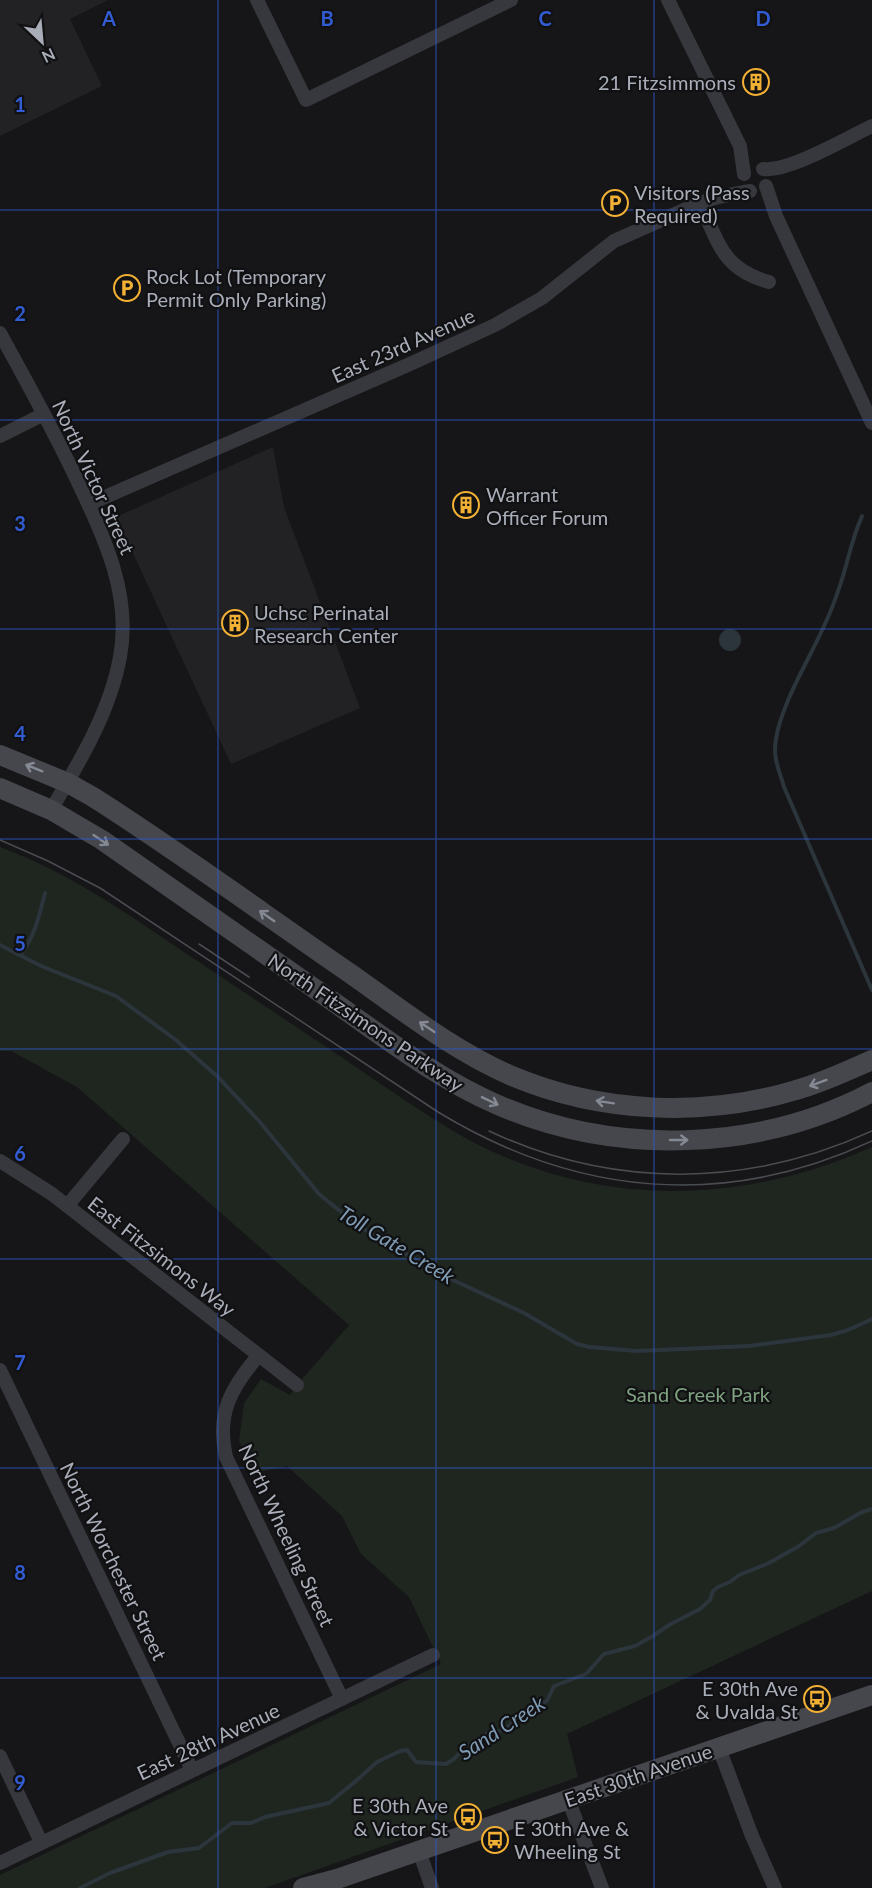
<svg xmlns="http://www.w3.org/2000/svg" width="872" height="1888" viewBox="0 0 872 1888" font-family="Lato,sans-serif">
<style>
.built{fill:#222225}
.green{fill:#1e261f}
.water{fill:#2c353c}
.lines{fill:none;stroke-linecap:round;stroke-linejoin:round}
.stream{stroke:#2c353c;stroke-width:4}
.street{stroke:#37383d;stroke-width:14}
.secondary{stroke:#45474d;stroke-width:20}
.tram{stroke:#4a4c52;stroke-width:1.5}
.oneway{stroke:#858993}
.grid{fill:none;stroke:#325cd3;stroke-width:1.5;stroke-opacity:0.55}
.labels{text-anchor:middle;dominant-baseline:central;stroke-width:4.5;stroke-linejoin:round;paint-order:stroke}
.poi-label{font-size:20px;fill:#a8adb8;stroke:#111113;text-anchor:start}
.street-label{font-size:20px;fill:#a8adb8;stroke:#111113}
.park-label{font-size:20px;fill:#7fa381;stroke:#111113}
.water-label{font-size:21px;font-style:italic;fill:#7f9bb3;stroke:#111113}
.grid-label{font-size:20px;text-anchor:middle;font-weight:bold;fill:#325cd3;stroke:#111113;stroke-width:4.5;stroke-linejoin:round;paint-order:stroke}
</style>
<rect width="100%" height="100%" fill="#161618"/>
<!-- built -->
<path class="built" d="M0 0H108L70 19 102 86 0 136Z
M273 447 284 507 360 708 231 764 116 517Z"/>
<!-- green -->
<path class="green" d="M0 847C65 871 121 909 178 948 233 985 289 1022 344 1059 384 1086 425 1115 467 1139 596 1208 740 1206 872 1147V1591L567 1734 578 1777 265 1888H0V1875L441 1664 409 1597 361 1554 342 1516 287 1466 254 1473 239 1441 244 1403 261 1379 290 1395 297 1385 349 1325 77 1087 11 1051H0Z"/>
<!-- water -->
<path class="water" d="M719 640a11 11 0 1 1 22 0a11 11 0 1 1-22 0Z"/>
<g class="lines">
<!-- stream -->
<path class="stream" d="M862 516C850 543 847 568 837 594 825 631 804 663 789 698 782 715 775 733 775 751 775 763 781 776 784 787L872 990
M0 945 41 966 116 996 176 1040 218 1077 259 1121 319 1194 357 1225 440 1274 524 1313 577 1344 589 1347 637 1351 749 1346 831 1335 848 1330 872 1319
M20 955C35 937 39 916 45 893
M80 1888 110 1873 168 1852 199 1848 232 1823H251L265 1817 329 1803 357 1780 377 1762 400 1751 407 1750 416 1762 446 1764 454 1759 464 1748 488 1733 504 1730 525 1711 547 1701 554 1686 586 1674 604 1654 635 1646 653 1636 669 1625 700 1609 710 1600 713 1591 718 1587 730 1582 739 1575 767 1564 799 1546 816 1533 834 1528 862 1512 872 1509"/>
<!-- street -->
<path class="street" d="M257 0 306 100 511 0
M668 0 740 146 744 174
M763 169C789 172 847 138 872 126
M766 186 776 216 872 423
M700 203C719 243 722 269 769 282
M0 333C26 381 53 429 76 478 103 535 132 593 120 657 110 712 79 763 51 810
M0 436 44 414
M89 504 410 364 495 325 542 298 614 241 700 203 718 197 750 191
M0 1161 52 1194 297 1385
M67 1206 123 1139
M258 1356C231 1388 216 1414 226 1457L342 1699
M0 1370 192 1770
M719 1748 752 1836 775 1888
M0 1756 41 1842
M568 1799 602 1888
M419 1851 432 1888
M0 1863 433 1655"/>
<!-- secondary -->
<path class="secondary" d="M0 755 68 783 93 797C181 853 265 915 351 974 402 1010 454 1051 512 1076 600 1113 704 1118 796 1090 822 1083 847 1071 872 1060
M0 788 51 810 102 840C174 891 246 941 318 991 376 1031 433 1077 498 1105 616 1156 758 1152 872 1092
M303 1888 337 1879 430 1847 872 1695"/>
<!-- tram -->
<path class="tram" d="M0 840 48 861 100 888 438 1112C576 1196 724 1210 872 1141
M199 944 249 977
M489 1131C613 1189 748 1188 872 1131"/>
</g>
<!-- one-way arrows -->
<defs><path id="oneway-shaft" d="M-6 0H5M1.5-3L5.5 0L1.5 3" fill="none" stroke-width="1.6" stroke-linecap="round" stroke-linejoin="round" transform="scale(1.5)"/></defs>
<g class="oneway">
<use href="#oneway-shaft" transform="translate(34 768) rotate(-158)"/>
<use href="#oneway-shaft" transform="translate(101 840) rotate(34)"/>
<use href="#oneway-shaft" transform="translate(267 916) rotate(-145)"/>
<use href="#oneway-shaft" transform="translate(427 1027) rotate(-146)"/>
<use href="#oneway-shaft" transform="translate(818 1083) rotate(160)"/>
<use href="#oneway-shaft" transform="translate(490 1101) rotate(26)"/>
<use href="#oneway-shaft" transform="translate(605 1102) rotate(-171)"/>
<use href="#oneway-shaft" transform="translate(679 1140)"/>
</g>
<!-- grid -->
<path class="grid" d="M218 0V1888M436 0V1888M654 0V1888M0 210H872M0 420H872M0 629H872M0 839H872M0 1049H872M0 1259H872M0 1468H872M0 1678H872"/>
<!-- icons -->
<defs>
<symbol id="building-ring" viewBox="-11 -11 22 22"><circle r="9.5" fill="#111113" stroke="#f2b134" stroke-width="1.5"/><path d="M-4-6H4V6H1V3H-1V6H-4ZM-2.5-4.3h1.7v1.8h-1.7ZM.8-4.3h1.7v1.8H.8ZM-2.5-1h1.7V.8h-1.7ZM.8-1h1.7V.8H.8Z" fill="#f2b134"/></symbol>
<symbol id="parking-ring" viewBox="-11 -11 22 22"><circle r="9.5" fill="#111113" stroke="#f2b134" stroke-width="1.5"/><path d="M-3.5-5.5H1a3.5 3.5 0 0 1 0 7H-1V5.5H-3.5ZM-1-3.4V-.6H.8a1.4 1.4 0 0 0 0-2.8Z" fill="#f2b134"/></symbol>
<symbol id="bus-ring" viewBox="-11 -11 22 22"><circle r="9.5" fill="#111113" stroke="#f2b134" stroke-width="1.5"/><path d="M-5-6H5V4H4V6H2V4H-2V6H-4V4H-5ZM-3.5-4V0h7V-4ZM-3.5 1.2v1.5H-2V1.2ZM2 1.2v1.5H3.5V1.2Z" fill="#f2b134"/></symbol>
</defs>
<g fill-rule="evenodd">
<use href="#building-ring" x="741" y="67" width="30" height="30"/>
<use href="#parking-ring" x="600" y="188" width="30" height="30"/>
<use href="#parking-ring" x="112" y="273" width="30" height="30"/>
<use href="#building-ring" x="451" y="490" width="30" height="30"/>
<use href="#building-ring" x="220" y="608" width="30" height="30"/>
<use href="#bus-ring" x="802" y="1684" width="30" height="30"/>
<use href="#bus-ring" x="453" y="1802" width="30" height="30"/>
<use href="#bus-ring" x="480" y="1825" width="30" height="30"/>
</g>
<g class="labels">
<!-- poi labels -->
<g class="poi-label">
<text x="736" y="82" text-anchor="end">21 Fitzsimmons</text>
<text x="634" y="192">Visitors (Pass<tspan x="634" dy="23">Required)</tspan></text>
<text x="146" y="276">Rock Lot (Temporary<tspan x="146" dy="23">Permit Only Parking)</tspan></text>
<text x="486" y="494">Warrant<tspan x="486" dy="23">Officer Forum</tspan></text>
<text x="254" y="612">Uchsc Perinatal<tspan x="254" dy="23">Research Center</tspan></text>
<text x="798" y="1688" text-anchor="end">E 30th Ave<tspan x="798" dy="23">&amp; Uvalda St</tspan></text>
<text x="448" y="1805" text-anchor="end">E 30th Ave<tspan x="448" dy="23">&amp; Victor St</tspan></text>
<text x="514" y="1828">E 30th Ave &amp;<tspan x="514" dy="23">Wheeling St</tspan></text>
</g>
<!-- street labels -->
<g class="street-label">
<text transform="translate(403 345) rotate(-24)">East 23rd Avenue</text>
<text transform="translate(94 477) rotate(65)">North Victor Street</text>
<text transform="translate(366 1022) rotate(34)">North Fitzsimons Parkway</text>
<text transform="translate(162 1256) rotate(38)">East Fitzsimons Way</text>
<text transform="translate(287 1535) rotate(65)">North Wheeling Street</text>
<text transform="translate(114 1561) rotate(64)">North Worchester Street</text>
<text transform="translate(208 1741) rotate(-25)">East 28th Avenue</text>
<text transform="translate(638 1775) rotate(-19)">East 30th Avenue</text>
</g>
<!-- park labels -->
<g class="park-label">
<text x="698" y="1394">Sand Creek Park</text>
</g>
<!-- water labels -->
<g class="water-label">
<text transform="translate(397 1244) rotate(31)">Toll Gate Creek</text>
<text transform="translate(501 1727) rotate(-33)">Sand Creek</text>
</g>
</g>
<g class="grid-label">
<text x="109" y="26">A</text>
<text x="327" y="26">B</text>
<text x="545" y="26">C</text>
<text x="763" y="26">D</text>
<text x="20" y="112">1</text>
<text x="20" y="321">2</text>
<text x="20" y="531">3</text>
<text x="20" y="741">4</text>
<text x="20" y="951">5</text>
<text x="20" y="1161">6</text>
<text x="20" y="1370">7</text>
<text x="20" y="1580">8</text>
<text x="20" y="1790">9</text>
</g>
<!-- north arrow -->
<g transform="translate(42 42) rotate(154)" stroke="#111113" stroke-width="4.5" paint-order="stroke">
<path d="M0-4.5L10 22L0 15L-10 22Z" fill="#a8adb8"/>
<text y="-9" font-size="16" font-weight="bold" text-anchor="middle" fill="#a8adb8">N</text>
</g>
</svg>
